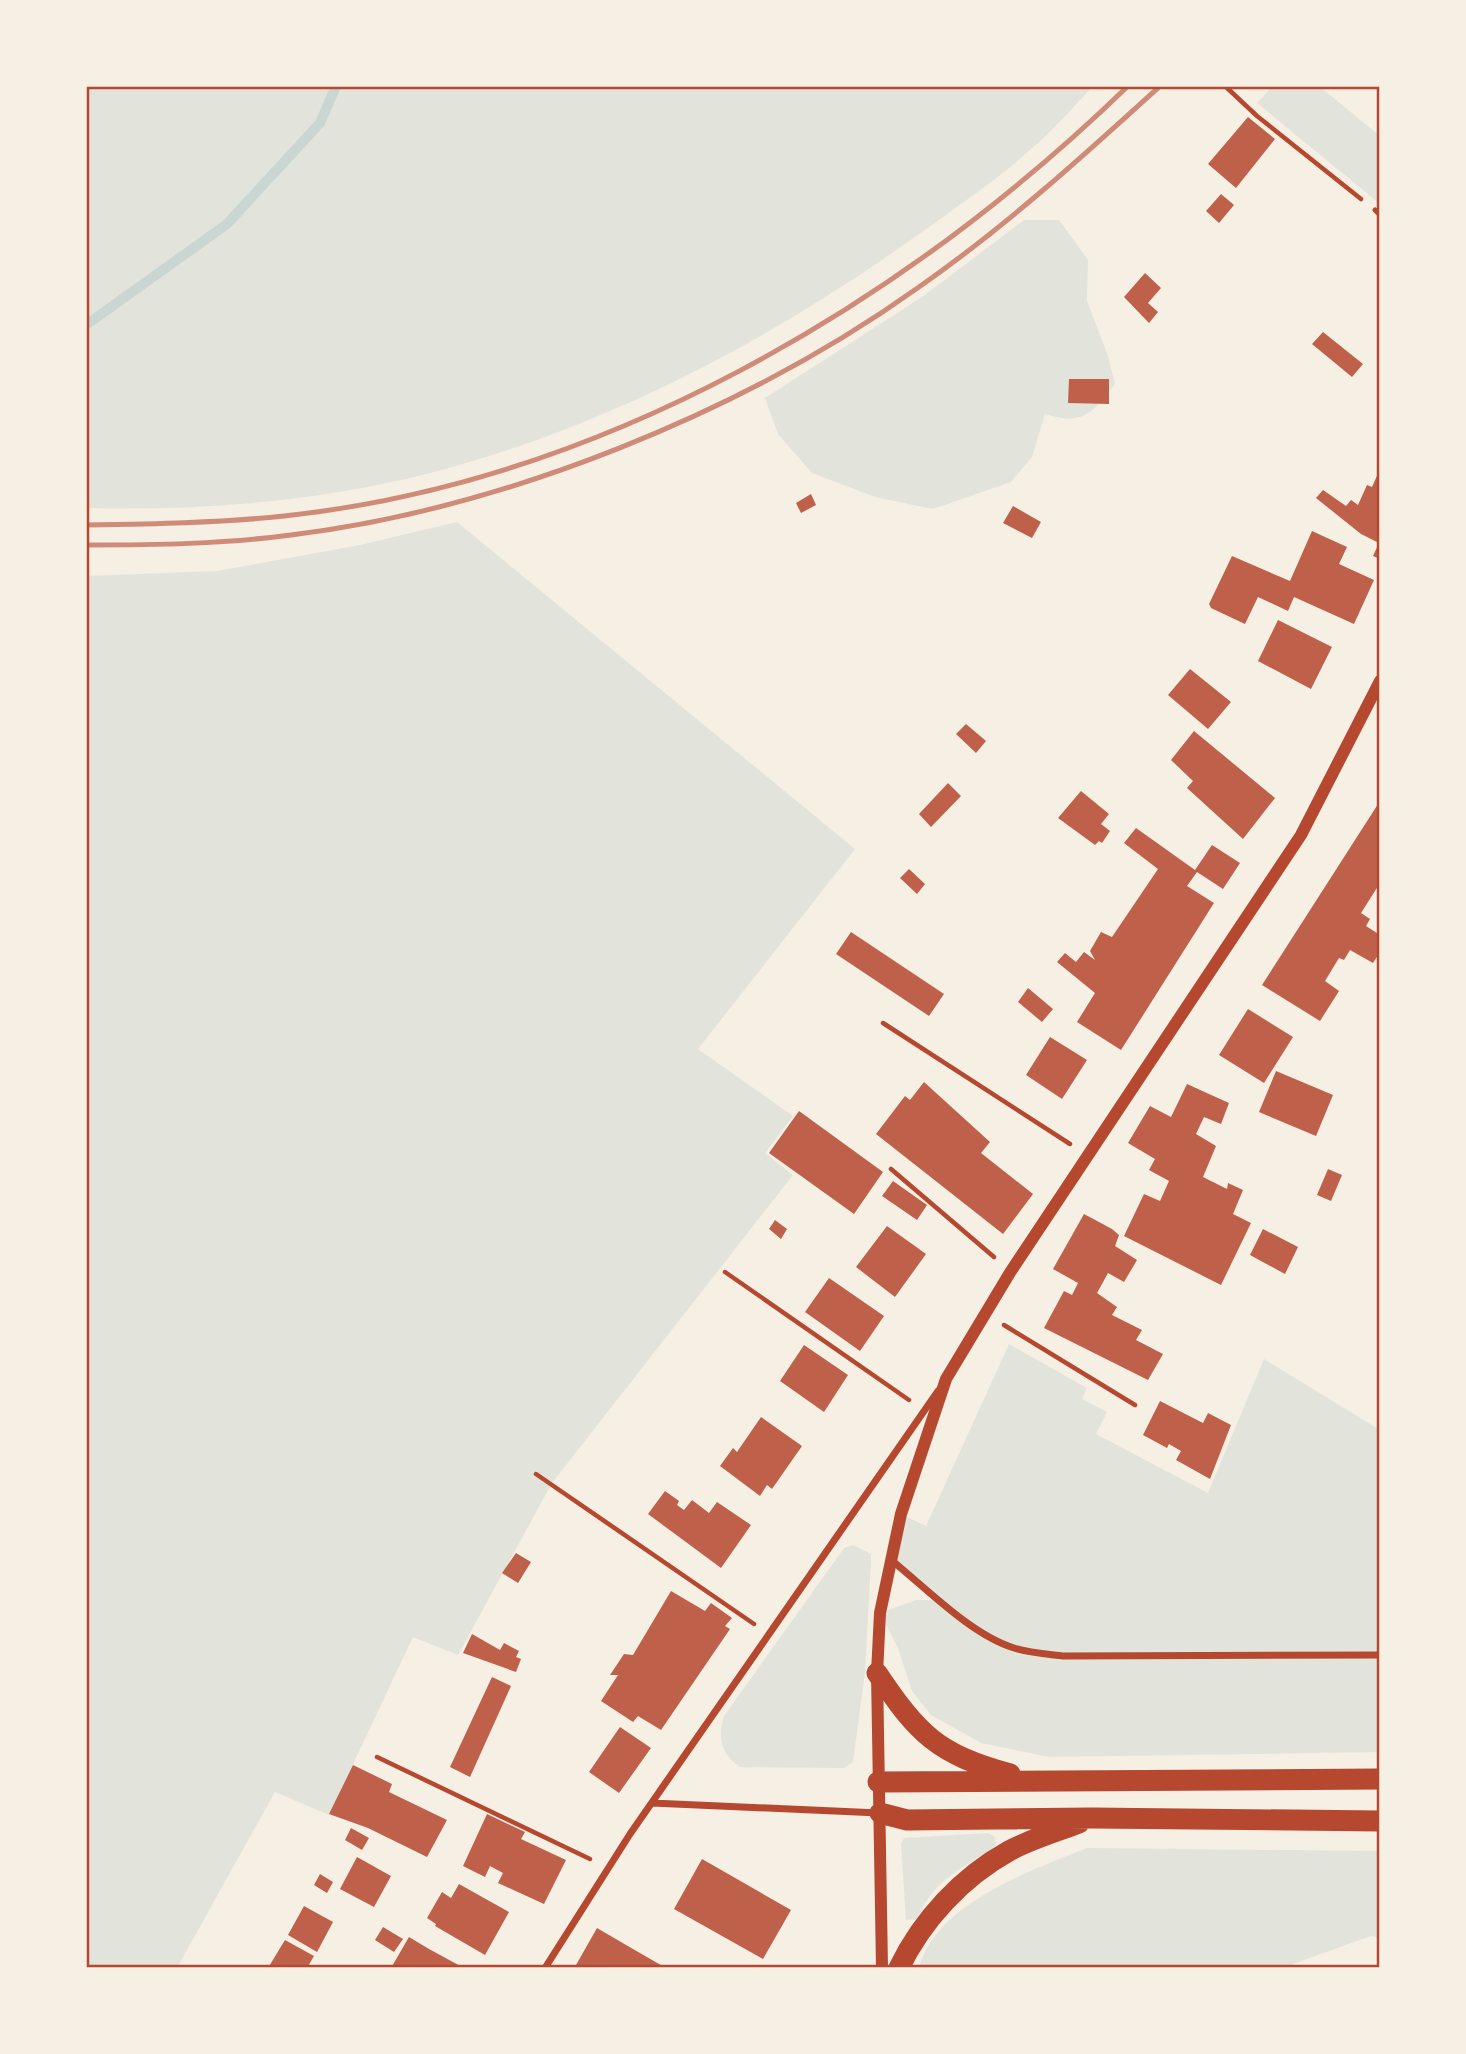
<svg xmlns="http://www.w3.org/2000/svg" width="1466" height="2054" viewBox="0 0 1466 2054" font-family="'Playfair Display',serif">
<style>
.green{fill:#e2e4dc}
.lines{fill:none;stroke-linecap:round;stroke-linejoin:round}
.stream{stroke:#c9d6d2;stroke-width:10}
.building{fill:#bf614a}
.path{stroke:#b5482f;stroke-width:4.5}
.service{stroke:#b5482f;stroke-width:5}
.minor{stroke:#b5482f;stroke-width:7}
.tertiary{stroke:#b5482f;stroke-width:12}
.motorway{stroke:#b5482f;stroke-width:21}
.rail{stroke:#cf8b77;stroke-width:5}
.neatline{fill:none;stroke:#b5482f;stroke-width:2.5}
</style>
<rect width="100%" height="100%" fill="#f6efe4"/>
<!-- green -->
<path class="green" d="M86 86H1093C1075 105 1058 125 1038 143 1003 175 961 204 922 232 772 340 602 430 422 475 314 502 197 511 86 508Z
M1273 86H1319L1380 136V204L1257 103Z
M1024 220H1059L1088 260 1087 301 1108 356 1115 384C1092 413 1084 426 1045 414L1032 457 1011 482 933 509 875 497 812 473 778 434 765 398 922 297Z
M457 522 855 849 698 1049 793 1116 765 1153 793 1175 552 1483 458 1655 413 1637 329 1815 275 1792 177 1968H86V576L217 571 360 545Z
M1009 1344 1087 1388 1082 1399 1107 1412 1096 1434 1208 1493 1264 1359 1380 1430V1752L1049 1757 981 1743 931 1715 912 1691 898 1648 880 1613 916 1600H941L890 1558 901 1514 926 1526Z
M853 1545 871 1554V1562L865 1672 853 1762 844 1768 740 1767C721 1755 717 1737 724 1716L844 1548Z
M988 1833 994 1836 996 1845 989 1851C959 1870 930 1883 918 1919L906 1920 901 1844 904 1838Z
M1087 1848 1380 1851V1938L1371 1936 1282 1968H919C935 1904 1032 1870 1087 1848Z"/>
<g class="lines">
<!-- stream -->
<path class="stream" d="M86 325 227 224 320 123 336 86"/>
</g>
<!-- building -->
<path class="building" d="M1248 117 1275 139 1236 188 1208 164Z
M1221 194 1234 205 1219 223 1206 211Z
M1145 273 1161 288 1148 303 1158 312 1149 323 1124 297Z
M1323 332 1363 364 1352 377 1312 344Z
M1069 379H1109V404L1068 403Z
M1380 469V559L1373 556 1379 543 1361 534 1316 498 1323 490 1346 506 1351 500 1358 505 1367 485 1372 487Z
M811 494 816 505 801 513 796 503Z
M1013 506 1041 522 1032 538 1003 523Z
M1312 531 1347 547 1339 564 1374 580 1354 624 1294 597 1288 611 1258 597 1245 624 1211 608 1209 604 1232 556 1290 581Z
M1278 620 1332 647 1311 689 1258 661Z
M1190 669 1231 702 1208 729 1168 695Z
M966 724 986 741 976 753 956 734Z
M1194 731 1275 798 1243 839 1187 788 1193 781 1171 760Z
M948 783 961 796 931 827 919 814Z
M1081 791 1109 814 1101 824 1110 831 1102 843 1099 841 1095 845 1058 818Z
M1380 801V883L1361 913 1370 919 1366 926 1380 935V952L1373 963 1350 950 1344 960 1339 958 1325 981 1339 991 1320 1021 1262 985Z
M1136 828 1195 870 1212 845 1240 863 1223 889 1197 872 1187 886 1214 903 1121 1050 1077 1022 1095 993 1057 962 1065 953 1076 962 1084 952 1095 960 1090 951 1101 932 1112 937 1158 869 1124 843Z
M909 869 925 884 917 894 900 878Z
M851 932 944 994 929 1016 836 954Z
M1028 988 1053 1009 1042 1022 1018 1002Z
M1248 1009 1293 1037 1264 1083 1219 1055Z
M1050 1037 1087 1060 1062 1099 1026 1075Z
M1276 1071 1333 1095 1316 1136 1259 1112Z
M924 1082 990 1142 981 1153 1033 1194 1003 1234 876 1134 905 1096 910 1100Z
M1187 1084 1229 1103 1221 1124 1204 1117 1196 1134 1216 1146 1203 1177 1227 1189 1228 1183 1243 1190 1233 1214 1251 1223 1221 1285 1124 1236 1144 1194 1160 1201 1169 1181 1149 1170 1155 1159 1128 1143 1150 1106 1171 1117Z
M799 1111 883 1172 854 1214 769 1153Z
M1328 1169 1342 1175 1331 1201 1317 1195Z
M893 1181 927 1205 917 1220 882 1196Z
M1084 1214 1112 1229 1119 1235 1115 1246 1137 1260 1124 1282 1108 1273 1097 1293 1117 1307 1112 1315 1142 1330 1136 1340 1163 1354 1148 1380 1044 1328 1064 1291 1072 1295 1078 1283 1053 1269Z
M775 1220 787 1229 781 1239 769 1229Z
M887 1226 926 1254 895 1297 856 1267Z
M1263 1229 1298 1247 1285 1274 1250 1255Z
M829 1278 884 1316 860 1351 805 1312Z
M804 1345 848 1375 824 1412 780 1381Z
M1160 1401 1203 1423 1208 1413 1231 1425 1210 1479 1176 1460 1181 1451 1169 1444 1167 1448 1143 1435Z
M761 1417 802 1446 772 1489 767 1485 760 1496 720 1466 733 1448 737 1452Z
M665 1491 679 1501 677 1505 684 1510 692 1500 709 1513 717 1502 751 1525 721 1568 648 1514Z
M516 1553 531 1562 518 1583 502 1573Z
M671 1591 705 1611 711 1603 732 1618 725 1626 730 1629 661 1730 638 1716 633 1722 601 1701 618 1675H610L624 1654 633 1655Z
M472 1634 500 1650 504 1643 519 1651 516 1657 521 1659 516 1672 463 1653Z
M492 1677 511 1686 470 1777 450 1767Z
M620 1727 651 1748 619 1793 589 1772Z
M353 1765 392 1784 389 1792 447 1820 427 1857 368 1828 329 1814Z
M487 1814 525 1832 521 1839 566 1860 544 1904 498 1883 503 1873 490 1866 485 1877 463 1866Z
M351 1828 369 1838 362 1850 345 1840Z
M357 1857 391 1876 374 1907 340 1889Z
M702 1859 791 1910 763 1959 674 1909Z
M320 1874 333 1882 327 1893 314 1885Z
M459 1884 509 1912 485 1955 435 1926 436 1924 427 1918 442 1892 451 1898Z
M304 1906 333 1922 317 1952 288 1935Z
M383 1927 403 1939 394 1952 375 1940Z
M597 1928 633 1949 666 1968H582L576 1965Z
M409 1937 429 1949 464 1968H391Z
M285 1940 314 1956 307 1968H268Z"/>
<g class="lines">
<!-- path -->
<path class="path" d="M1225 86 1257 116 1361 199
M883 1023 1070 1144
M891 1169 994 1257
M725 1272 909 1400
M1004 1325 1135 1405
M536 1474 754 1624
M377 1757 590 1859"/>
<!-- service -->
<path class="service" d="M1375 210 1380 215"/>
<!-- minor -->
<path class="minor" d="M890 1559C925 1587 971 1635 1014 1648 1030 1653 1046 1654 1063 1656L1380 1655
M652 1803 879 1813
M545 1968 630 1834 938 1391"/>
<!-- tertiary -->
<path class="tertiary" d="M882 1968 877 1673 880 1613 901 1514 946 1379 1011 1271 1301 835 1380 681"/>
<!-- motorway -->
<path class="motorway" d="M877 1673C918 1734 937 1754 1010 1774
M878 1782 1380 1779
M880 1813 907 1820 1092 1818 1380 1821
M899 1968C922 1920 962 1877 1009 1851 1031 1839 1056 1832 1079 1823"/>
<!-- rail -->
<path class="rail" d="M86 525C152 524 218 523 284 516 602 482 902 305 1128 86
M86 545C154 545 223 544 291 535 504 509 744 412 919 287 1005 227 1083 156 1160 86"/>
</g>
<!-- border -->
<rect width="1466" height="2054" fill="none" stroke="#f6efe4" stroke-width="175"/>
<rect x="88" y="88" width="1290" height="1878" class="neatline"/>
</svg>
